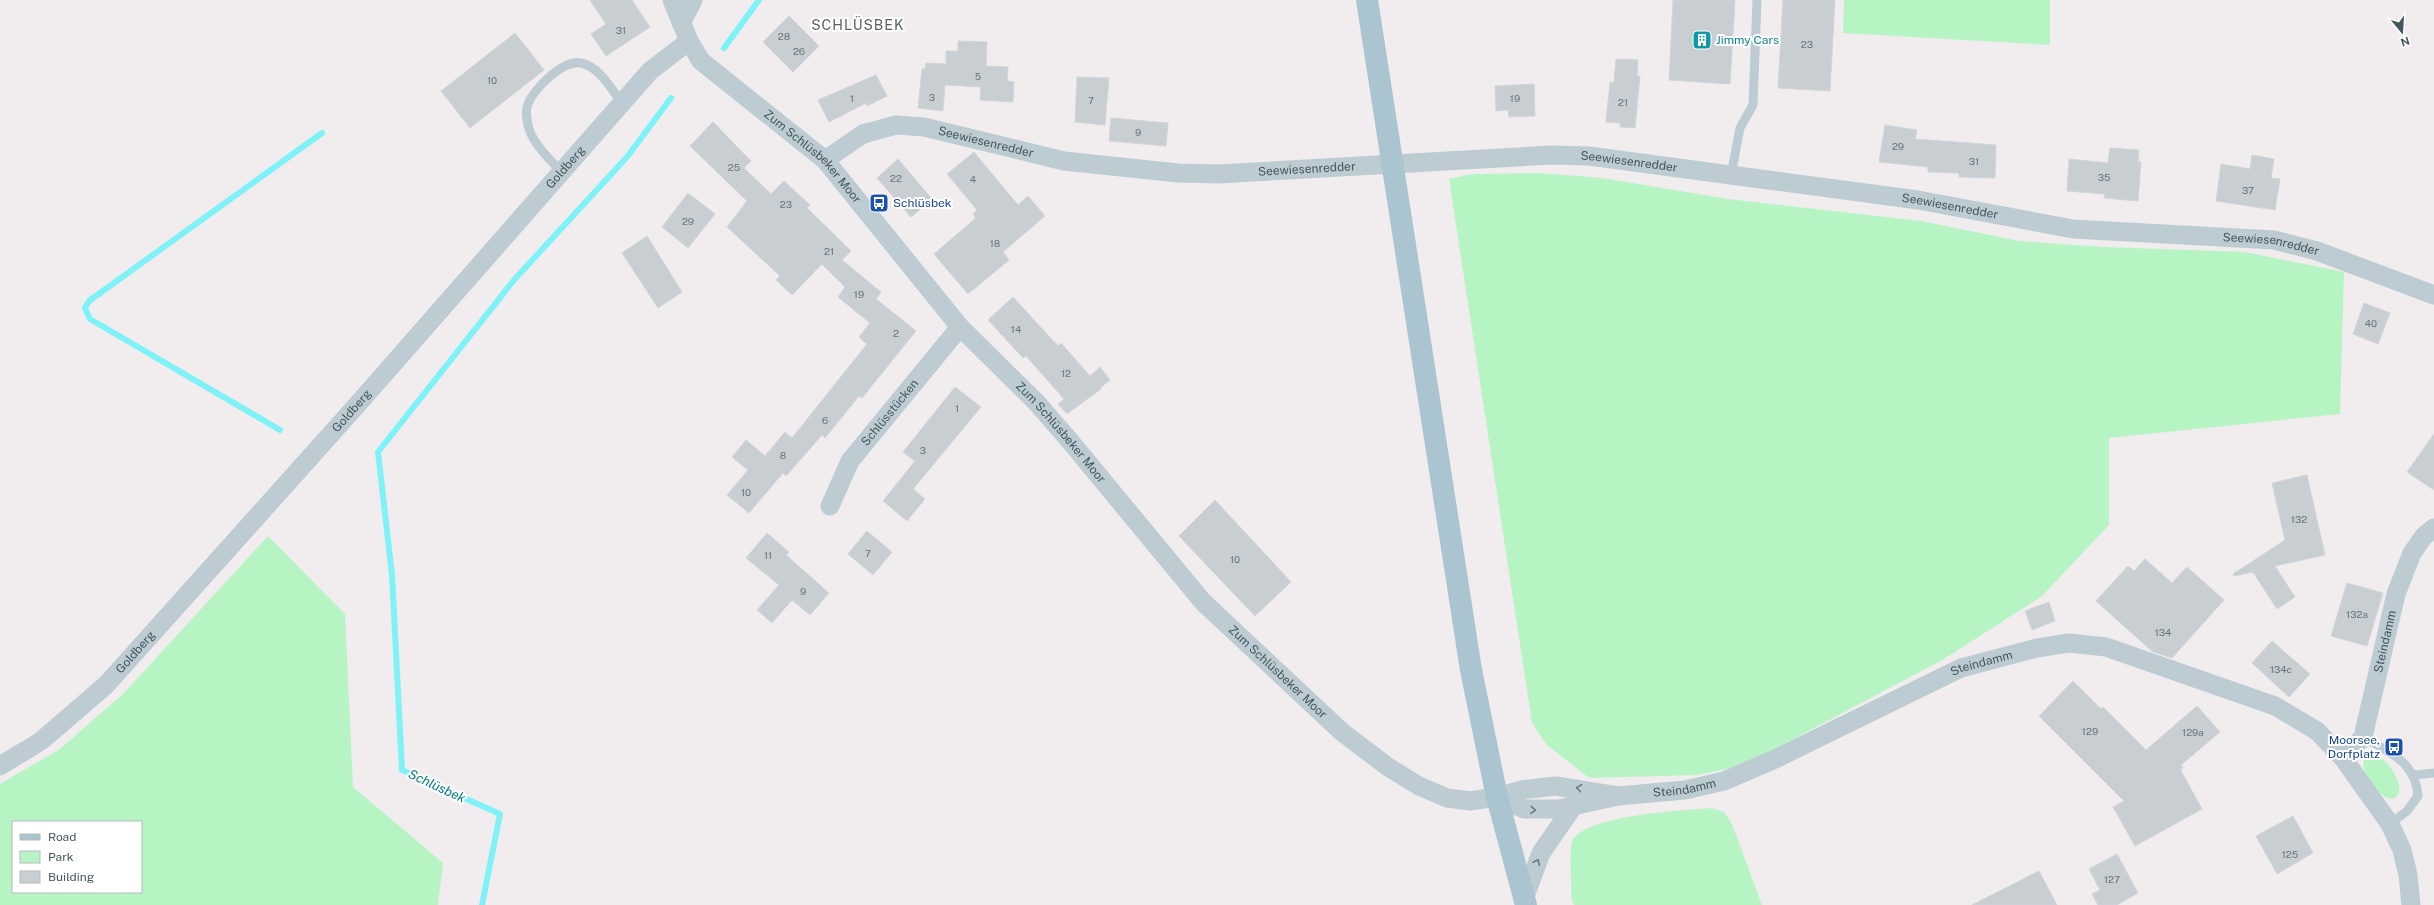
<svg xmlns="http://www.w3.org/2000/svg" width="2434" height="905" viewBox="0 0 2434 905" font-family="'Public Sans',sans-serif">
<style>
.green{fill:#b6f4c3;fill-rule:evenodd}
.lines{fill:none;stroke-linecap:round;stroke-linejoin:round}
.stream{stroke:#7ef2f6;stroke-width:6}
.building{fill:#c9ced3;stroke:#d1d5da}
.service{stroke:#bcccd2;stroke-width:9}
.minor{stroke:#bcccd2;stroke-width:19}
.primary{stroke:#aac4d0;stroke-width:22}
.oneway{stroke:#687980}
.labels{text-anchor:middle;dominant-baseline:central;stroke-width:4;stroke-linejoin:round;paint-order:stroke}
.number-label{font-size:10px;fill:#65747a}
.culture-label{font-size:12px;fill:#0d838f;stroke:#fff;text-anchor:start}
.street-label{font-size:12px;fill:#44565d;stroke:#fff}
.transit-label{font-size:12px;fill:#164399;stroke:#fff;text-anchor:start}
.water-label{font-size:13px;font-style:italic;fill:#057e83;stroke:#fff}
.quarter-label{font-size:14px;letter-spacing:1px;fill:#596063;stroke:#fff}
</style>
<rect width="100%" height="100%" fill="#f1edee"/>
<!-- green -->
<path class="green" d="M1844 0H2050V45L1843 33Z
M1540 173 1602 178 1728 199 1921 221 2019 241 2104 247 2245 252 2344 272 2340 414 2109 438V525L2042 596 1944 659 1758 758 1727 769 1696 775 1589 778 1546 744 1532 723 1449 179 1472 174Z
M268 536 345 614 353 787 443 863 438 905H0V784L60 749 124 693ZM13 822H141V892H13Z
M2374 755C2382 756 2385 761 2390 767 2411 795 2392 812 2373 785 2366 776 2362 771 2364 760Z
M1712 808 1724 812 1732 824 1762 905H1574L1571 897C1572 886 1569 851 1572 842 1582 815 1686 810 1712 808Z"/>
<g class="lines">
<!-- stream -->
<path class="stream" d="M724 48 759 0
M280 430 90 319 85 308 89 301 322 133
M482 905 500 814 402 770 392 575 378 452 514 280 627 157 671 98"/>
</g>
<!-- building -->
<path class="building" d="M590 0H632L650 27 606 56 591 34 606 24Z
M1673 0H1735L1730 84 1669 80Z
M1783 0H1835L1830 91 1778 88Z
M789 16 819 46 793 72 763 42Z
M515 33 544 70 470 128 441 91Z
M958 41 987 42 986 66 1008 67 1007 81 1014 82 1013 102 980 100 981 87 945 85 943 111 918 108 922 69H925L926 63 946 64V51H958Z
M1616 59 1638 60 1637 76H1640L1635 128 1620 127V123L1606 122 1610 82 1614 83Z
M876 75 887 96 867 106 866 103 829 122 818 100Z
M1077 77 1109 78 1105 125 1075 122Z
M1534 84 1535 116 1509 117 1508 110 1496 111 1495 86Z
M1111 118 1168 123 1166 146 1109 141Z
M713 122 751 161 744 168 771 194 784 181 810 205 807 208 851 251 842 260 881 292 876 299 916 331 862 398 859 396 825 438 822 435 786 476 783 473 749 513 727 495 748 470 732 457 746 440 765 456 785 432 792 438 867 344 859 337 870 323 838 297 845 287 822 264 792 295 776 280 780 276 727 227 747 201 690 146Z
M1885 125 1917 130 1915 139 1996 145 1995 178 1959 177V173L1928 172V167L1879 162Z
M2110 148 2139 150 2138 162H2141L2138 201 2104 198 2105 194 2067 191 2069 159 2108 163Z
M974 152 1018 205 1028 196 1045 216 1003 252 1009 260 968 294 934 254 976 218 973 214 977 210 947 174Z
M2252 155 2274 159 2271 178 2280 179 2275 210 2216 201 2221 164 2250 169Z
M898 159 932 199 911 217 877 178Z
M688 193 715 214 688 248 662 227Z
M647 236 682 292 658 308 622 253Z
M1013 297 1058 346 1061 343 1090 376 1100 367 1110 380 1100 388 1101 389 1067 414 1058 404 1064 399 1026 356 1023 358 988 320Z
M2364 303 2390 313 2378 344 2353 334Z
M955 387 981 407 913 489 925 499 907 521 883 501 915 461 903 452Z
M2434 434V490L2407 472Z
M2307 475 2325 555 2275 566 2295 597 2277 609 2253 572 2234 576 2233 574 2285 540 2272 483Z
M1215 500 1291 582 1255 616 1179 536Z
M867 531 892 552 873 575 848 554Z
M767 533 789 552 786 555 829 593 810 615 792 600 772 623 757 610 779 585 746 558Z
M2145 559 2172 583 2187 567 2224 600 2172 658 2153 652 2096 601 2128 566 2134 571Z
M2347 583 2383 593 2367 646 2331 636Z
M2049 602 2055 621 2032 630 2025 611Z
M2272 641 2310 674 2289 697 2252 663Z
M2073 681 2101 709 2103 707 2146 750 2197 706 2220 732 2181 765 2183 768 2180 769 2202 809 2135 846 2113 807 2124 801 2039 716Z
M2293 816 2313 853 2277 874 2256 836Z
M2117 854 2138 893 2117 905H2098L2092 894 2100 890 2089 869Z
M2039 871 2057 905H1972Z"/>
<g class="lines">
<!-- service -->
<path class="service" d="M561 172C550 159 531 142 528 125 527 120 526 111 527 107 531 90 564 59 581 63 600 67 611 89 622 103
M1731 175 1740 128 1753 105 1757 0
M2363 737C2389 752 2416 762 2418 796L2407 811 2390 824
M2414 775 2434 773"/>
<!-- minor -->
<g class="minor">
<path id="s1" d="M672 0 689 41 701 61 825 160 960 327 1036 402 1070 441 1203 602 1342 732 1388 767 1419 786 1447 798 1470 801 1497 797 1521 790 1556 786 1618 796"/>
<path d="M681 23 693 0"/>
<path id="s2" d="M825 160 863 134 896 125 924 127 1064 161 1178 173 1218 174 1552 155 1589 156 1918 200 2073 229 2274 240 2317 251 2434 295"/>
<path id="s3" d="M830 506 850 461 960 327"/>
<path id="s4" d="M2343 758 2363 737 2396 594 2412 553 2424 536 2434 528"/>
<path id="s5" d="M0 766 41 741 106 685 357 405 650 71 689 41"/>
<path id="s6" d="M1497 797 1524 809H1559L1618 796 1685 790 1724 781 1773 760 1961 668 2037 648 2069 643 2106 647 2275 706 2317 731 2343 758 2390 824 2402 850 2408 875 2411 905"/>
<path d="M1524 899 1541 853 1572 808"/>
</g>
<!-- primary -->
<path class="primary" d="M1367 0 1471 670 1497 797 1526 905"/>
</g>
<!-- one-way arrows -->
<defs><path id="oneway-chevron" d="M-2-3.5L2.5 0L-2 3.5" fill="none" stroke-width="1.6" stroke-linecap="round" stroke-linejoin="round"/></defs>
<g class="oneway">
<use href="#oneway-chevron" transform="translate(1579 788) rotate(-172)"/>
<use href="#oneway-chevron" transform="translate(1533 810) rotate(3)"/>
<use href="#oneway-chevron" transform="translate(1537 862) rotate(-66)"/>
</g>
<!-- icons -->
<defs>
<symbol id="building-square" viewBox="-11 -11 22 22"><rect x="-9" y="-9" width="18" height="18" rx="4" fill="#0f9aa8" stroke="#fff"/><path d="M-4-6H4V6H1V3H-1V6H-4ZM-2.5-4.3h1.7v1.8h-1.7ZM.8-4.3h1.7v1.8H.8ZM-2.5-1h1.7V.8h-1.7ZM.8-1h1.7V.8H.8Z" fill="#fff"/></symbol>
<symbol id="bus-square" viewBox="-11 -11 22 22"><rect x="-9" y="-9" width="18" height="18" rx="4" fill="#1a4fb4" stroke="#fff"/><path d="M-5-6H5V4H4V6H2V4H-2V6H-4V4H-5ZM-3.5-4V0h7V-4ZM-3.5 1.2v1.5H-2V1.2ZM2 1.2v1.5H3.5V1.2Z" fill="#fff"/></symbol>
</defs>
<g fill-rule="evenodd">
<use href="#building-square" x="1691" y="29" width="22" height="22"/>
<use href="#bus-square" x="868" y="192" width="22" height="22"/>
<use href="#bus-square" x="2383" y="736" width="22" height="22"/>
</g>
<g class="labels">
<!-- number labels -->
<g class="number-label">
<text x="621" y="30">31</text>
<text x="784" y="36">28</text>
<text x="1807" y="44">23</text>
<text x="799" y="51">26</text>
<text x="978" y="76">5</text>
<text x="492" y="80">10</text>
<text x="932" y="97">3</text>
<text x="852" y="98">1</text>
<text x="1515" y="98">19</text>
<text x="1091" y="100">7</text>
<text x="1623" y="102">21</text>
<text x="1138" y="132">9</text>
<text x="1898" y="146">29</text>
<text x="1974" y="161">31</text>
<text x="734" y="167">25</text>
<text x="2104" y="177">35</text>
<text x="896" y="178">22</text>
<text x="973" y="179">4</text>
<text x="2248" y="190">37</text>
<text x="786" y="204">23</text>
<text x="688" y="221">29</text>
<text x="995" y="243">18</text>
<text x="829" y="251">21</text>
<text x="859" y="294">19</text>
<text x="2371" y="323">40</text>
<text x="1016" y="329">14</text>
<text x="896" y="333">2</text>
<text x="1066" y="373">12</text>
<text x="957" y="408">1</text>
<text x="825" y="420">6</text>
<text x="923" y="450">3</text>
<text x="783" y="455">8</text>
<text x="746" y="492">10</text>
<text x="2299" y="519">132</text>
<text x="868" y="553">7</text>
<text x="768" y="555">11</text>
<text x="1235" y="559">10</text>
<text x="803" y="591">9</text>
<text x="2357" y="614">132a</text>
<text x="2163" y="632">134</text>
<text x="2281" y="669">134c</text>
<text x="2090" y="731">129</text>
<text x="2193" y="732">129a</text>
<text x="2290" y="854">125</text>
<text x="2112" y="879">127</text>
</g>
<!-- culture labels -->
<g class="culture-label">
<text x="1716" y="40">Jimmy Cars</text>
</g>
<!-- street labels -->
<g class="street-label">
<text stroke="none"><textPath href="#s2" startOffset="172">Seewiesenredder</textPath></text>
<text stroke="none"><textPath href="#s1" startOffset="215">Zum Schlüsbeker Moor</textPath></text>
<text stroke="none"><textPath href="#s2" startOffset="819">Seewiesenredder</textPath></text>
<text stroke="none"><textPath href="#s5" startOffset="826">Goldberg</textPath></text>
<text stroke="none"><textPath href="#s2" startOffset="496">Seewiesenredder</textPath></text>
<text stroke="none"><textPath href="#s2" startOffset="1143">Seewiesenredder</textPath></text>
<text stroke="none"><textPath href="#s2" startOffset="1467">Seewiesenredder</textPath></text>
<text stroke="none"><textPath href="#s5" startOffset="502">Goldberg</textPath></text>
<text stroke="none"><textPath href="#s3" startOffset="112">Schlüsstücken</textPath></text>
<text stroke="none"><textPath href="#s1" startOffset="587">Zum Schlüsbeker Moor</textPath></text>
<text stroke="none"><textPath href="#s4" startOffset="127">Steindamm</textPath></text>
<text stroke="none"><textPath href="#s5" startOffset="178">Goldberg</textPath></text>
<text stroke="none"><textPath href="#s6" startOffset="516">Steindamm</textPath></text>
<text stroke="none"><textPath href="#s1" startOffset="911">Zum Schlüsbeker Moor</textPath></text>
<text stroke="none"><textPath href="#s6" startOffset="192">Steindamm</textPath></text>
</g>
<!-- transit labels -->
<g class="transit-label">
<text x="893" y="203">Schlüsbek</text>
<text x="2380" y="740" text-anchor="end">Moorsee,<tspan x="2380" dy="14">Dorfplatz</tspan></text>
</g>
<!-- water labels -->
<g class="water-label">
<text transform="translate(437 786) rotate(25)">Schlüsbek</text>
</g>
<!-- quarter labels -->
<g class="quarter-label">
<text x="858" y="25">SCHLÜSBEK</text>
</g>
</g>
<!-- legend -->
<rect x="12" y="821" width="130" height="72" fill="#ffffff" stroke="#b4bbbe"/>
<rect x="20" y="834" width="20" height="6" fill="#aac4d0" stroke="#b4bbbe"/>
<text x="48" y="841" font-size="12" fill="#44565d">Road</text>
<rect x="20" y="851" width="20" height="12" fill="#b6f4c3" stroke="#b4bbbe"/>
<text x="48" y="861" font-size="12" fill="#44565d">Park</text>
<rect x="20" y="871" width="20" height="12" fill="#c9ced3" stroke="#b4bbbe"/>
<text x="48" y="881" font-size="12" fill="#44565d">Building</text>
<!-- north arrow -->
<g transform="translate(2402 32) rotate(162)" stroke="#ffffff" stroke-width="3" paint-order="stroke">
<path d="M0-3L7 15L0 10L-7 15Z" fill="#44565d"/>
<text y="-6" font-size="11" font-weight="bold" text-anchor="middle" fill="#44565d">N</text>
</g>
</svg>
